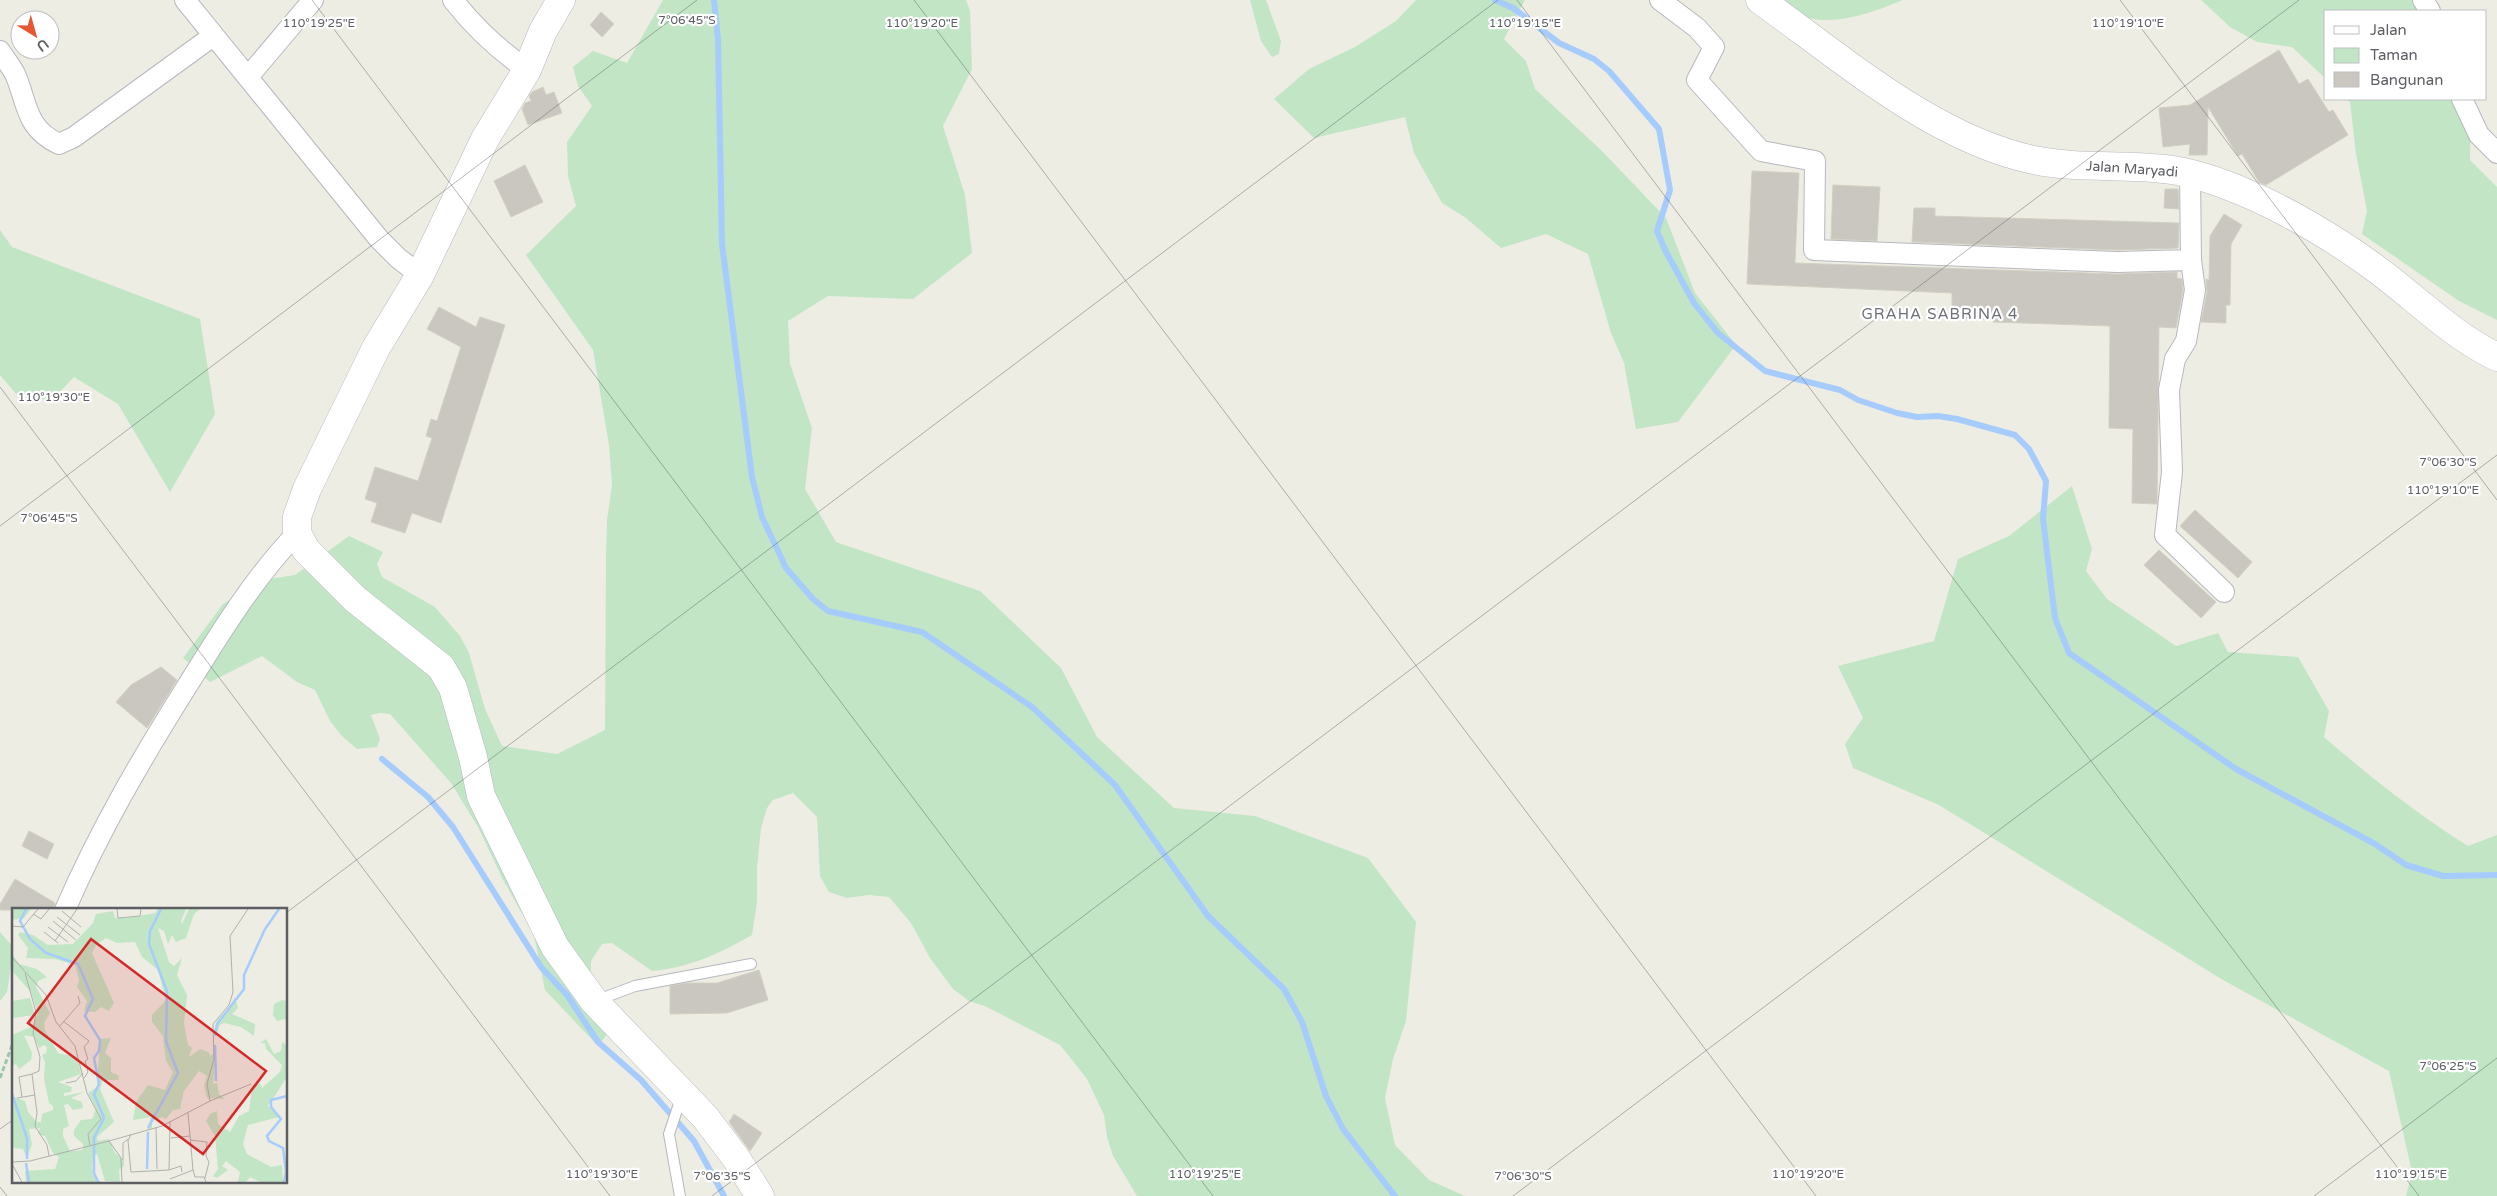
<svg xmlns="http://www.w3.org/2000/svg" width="2497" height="1196" viewBox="0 0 2497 1196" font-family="'Varela Round',sans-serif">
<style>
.green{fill:#c1e5c5}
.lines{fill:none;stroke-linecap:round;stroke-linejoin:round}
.stream{stroke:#a5ccfd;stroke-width:6}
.building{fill:#cac7c1;stroke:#d3d0c2}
.lane-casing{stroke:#b6b8be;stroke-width:12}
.street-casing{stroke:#b6b8be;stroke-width:22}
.secondary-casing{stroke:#b7b9c0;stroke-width:29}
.path{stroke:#9ac6ac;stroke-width:3;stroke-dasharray:5 2.5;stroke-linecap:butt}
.lane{stroke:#fff;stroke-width:10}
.street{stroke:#fff;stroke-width:20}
.secondary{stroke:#fff;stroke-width:28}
.ticks{fill:none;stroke:#5c5e64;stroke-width:1;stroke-opacity:0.45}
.labels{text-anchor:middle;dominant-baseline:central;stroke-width:4.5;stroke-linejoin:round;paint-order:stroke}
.street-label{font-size:14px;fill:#5c5e64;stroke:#fff}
.neighbourhood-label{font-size:15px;letter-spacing:1px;fill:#6d7076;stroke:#fff}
.inset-river{fill:none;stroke:#a5ccfd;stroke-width:2.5}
.inset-road{fill:none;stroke:#b0b0ad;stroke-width:1}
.view{fill:#d62828;fill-opacity:0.15;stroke:#d62828;stroke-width:2.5}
.inset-edge{fill:none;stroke:#5c5e64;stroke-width:2.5}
.ticks-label{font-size:12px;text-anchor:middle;fill:#5c5e64;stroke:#fff;stroke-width:4.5;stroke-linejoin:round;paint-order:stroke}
</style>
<rect width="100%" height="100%" fill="#eeede4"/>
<!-- green -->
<path class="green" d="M663 0H966L970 11 972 69 943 126 965 195 972 253 913 299 828 296 788 321 790 364 812 428 805 489 836 542 980 591 1061 668 1097 737 1174 808 1255 816 1368 858 1416 922 1406 1021 1393 1059 1385 1098 1395 1145 1429 1180 1465 1196H1137L1113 1156 1107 1137 1104 1115 1087 1079 1073 1061 1060 1045 987 1007 969 1001 953 989 930 958 911 923 889 897 869 895 847 898 829 892 820 876 817 817 793 793 773 800 767 808 761 828 757 868V902L752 935C721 953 688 968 652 971L612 943 602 944 591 961V972L612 1028 598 1046 545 990 534 935 502 878 478 827 451 783 390 714 380 713 371 715 380 739 377 747 357 749 342 736 330 721 315 690 297 682 262 656 210 682 183 658 223 604 262 580 295 575 349 536 383 552 377 564 382 577 435 607 460 636 469 653 485 709 502 746 557 754 605 730 606 558 607 520 612 484 609 445 593 350 526 255 576 206 568 176 567 142 592 106 578 86 573 67 593 51 627 63Z
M1250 0H1266L1281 41 1279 54 1272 57 1261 41Z
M1416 0H1525L1504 39 1526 61 1535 89 1601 150 1666 218 1695 293 1736 345 1678 422 1636 429 1624 363 1611 333 1588 254 1546 234 1501 248 1466 218 1442 203 1414 153 1405 117 1314 138 1274 99 1309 69 1355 47 1396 21Z
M1773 0H1903C1859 18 1814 34 1773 0Z
M2201 0H2434L2436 11H2326V79L2292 47 2257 42 2230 27Z
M2346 99H2471L2470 160 2497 187V320L2459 301 2362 234 2367 211 2356 154 2350 102Z
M0 230 12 247 200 319 215 414 170 492 118 404 74 377 51 401 17 395 0 375Z
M2072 486 2092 549 2086 571 2107 599 2176 646 2218 633 2228 652 2298 657 2329 711 2324 737C2370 777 2416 813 2468 846L2497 835V1196H2406L2412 1172 2389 1071 2223 980 1939 805 1853 768 1845 744 1863 718 1838 666 1934 641 1958 559 2009 536Z
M0 932 14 948 7 992 0 1001Z"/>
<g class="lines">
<!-- stream -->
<path class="stream" d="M714 0 718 39 722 244 752 477 762 517 786 568 813 599 828 611 922 632 1032 707 1115 785 1208 916 1284 989 1302 1022 1326 1096 1343 1129 1395 1196
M1495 0 1513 8 1559 43 1594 59 1609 71 1659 129 1670 190 1657 231 1665 250 1694 303 1718 333 1765 371 1840 390 1858 400 1897 413 1917 417 1938 416 1957 419 2015 435 2029 449 2046 481 2043 519 2055 618 2069 653 2236 769 2375 844 2406 865 2443 876 2497 875
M382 759 428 797 453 827 541 967 567 995 598 1042 641 1080 694 1141 724 1196"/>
</g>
<!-- building -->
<path class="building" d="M601 12 614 24 602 37 590 25Z
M2279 50 2299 84 2308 79 2329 112 2333 110 2348 135 2266 185 2259 182 2242 154 2238 156 2208 107 2207 155H2189L2190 144 2163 147 2159 108 2190 105Z
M543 87 546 95 554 92 562 113 528 125 522 109 525 103 531 101 529 96 532 92Z
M525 165 543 202 511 217 494 181Z
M1752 171 1799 173 1795 263 2117 274 2177 272V278L2182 279 2183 290 2176 328 2159 327 2157 504 2132 503 2133 429 2109 428 2110 326 1993 322V319L1952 318V293L1747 284Z
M1833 185 1880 187 1877 241 1831 239Z
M2165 189H2178L2179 209 2164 208Z
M1914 208H1935V216L2179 223 2178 248 2117 250 1912 242Z
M2224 214 2242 225 2231 244 2230 305H2226V323L2201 322 2207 292 2206 279 2209 280 2210 236Z
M439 307 476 327 480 317 505 325 441 523 412 513 405 533 371 522 377 503 365 499 375 467 418 481 432 438 426 436 431 419 437 421 461 347 427 329Z
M2195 510 2252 562 2238 578 2180 526Z
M2159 550 2216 602 2201 618 2144 565Z
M161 667 177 680 147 728 116 702 131 685Z
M29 831 54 844 47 859 22 846Z
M15 879 55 903 53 910H0V904Z
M759 970 768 1000 727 1013 670 1014V986L686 983H717Z
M734 1114 762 1133 750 1151 729 1122Z"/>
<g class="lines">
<defs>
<path id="lane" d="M595 1001 635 986 751 964
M680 1196 669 1134 682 1095"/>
<path id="street" d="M185 0 379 239 398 258 420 275
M453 0C474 27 499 50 527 70
M1660 0 1697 28 1714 47 1697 80 1761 151 1815 161 1814 250 2117 262 2191 260
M2423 0 2430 11
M0 51C5 59 11 66 15 74 28 104 25 128 59 144L74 137 213 36
M248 77 313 0
M2462 99 2479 135 2497 153
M2190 173 2191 260 2195 290 2186 341 2175 359 2169 390 2172 472 2165 535 2224 592
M65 910C99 831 143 756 189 683 222 630 254 578 297 533"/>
<path id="secondary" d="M561 0 543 31 527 70 485 139 420 275 376 348 307 489 297 517V533L306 550 355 599 441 667 453 688 473 757 481 796 555 947 594 1001 705 1117 736 1158 760 1196
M1760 0C1843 59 1934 139 2034 160 2077 169 2121 164 2164 169 2194 172 2221 182 2248 194 2286 210 2335 239 2368 263 2411 293 2449 334 2497 357"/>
</defs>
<!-- lane casing -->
<use href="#lane" class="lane-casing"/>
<!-- street casing -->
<use href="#street" class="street-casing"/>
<!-- secondary casing -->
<use href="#secondary" class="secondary-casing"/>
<!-- path -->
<path class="path" d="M0 1078 14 1040"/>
<!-- lane -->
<use href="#lane" class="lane"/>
<!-- street -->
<use href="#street" class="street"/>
<!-- secondary -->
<use href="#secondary" class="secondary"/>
</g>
<!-- ticks -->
<path class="ticks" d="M312 0 1213 1196M914 0 1816 1196M1517 0 2419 1196M2120 0 2497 500M0 387 610 1196M0 526 697 0M286 913 1498 0M0 1129 14 1119M0 1187 7 1196M712 1196 2299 0M1513 1196 2497 455M2314 1196 2497 1058"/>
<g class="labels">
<!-- street labels -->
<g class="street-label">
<text transform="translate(2132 169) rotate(4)">Jalan Maryadi</text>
</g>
<!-- neighbourhood labels -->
<g class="neighbourhood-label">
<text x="1940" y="314">GRAHA SABRINA 4</text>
</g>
</g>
<!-- overview -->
<g transform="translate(12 908)">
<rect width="275" height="275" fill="#eeede4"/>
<path d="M0 1H19L12 10 0 12ZM146 1H174L169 13 170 16 177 1H188L182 6 174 30 164 34 160 27 156 36 152 23 146 20 157 54 162 58 170 50 165 67 175 87 172 115 176 137 180 140 177 149 188 141 196 144 199 148 204 142 201 176 205 175 207 186 213 191 195 190 192 178 195 168 187 163 172 183 168 201 161 202 154 211 150 209 140 213V220L135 222 139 209 121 212 124 194 136 177 153 182 161 164 154 153 151 128 140 114V107L154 92 146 62 130 49 123 34 105 35 94 30 84 37 80 45 102 95 97 103 89 99 83 104 72 103 75 93 65 79 67 72 63 57 43 51 14 50 16 40 6 27 8 24 21 27 36 37 61 36 81 15 84 6 101 3 103 10H115L143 5ZM0 46 7 56 25 61 35 69 26 73 24 79 38 105 32 115 33 122 46 145 65 149 69 166 46 174 60 179 59 184 52 185V188L72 184 59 190 70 194 71 200 61 202 56 196 52 197 57 218 51 221V228L58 243 71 242V236L62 228V222L69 212 80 211 84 201 76 185 85 179 88 131 99 130 93 145 99 150V164L106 167 107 172H91L88 181 102 214 85 229 86 233 97 231 103 245 112 252V258L107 262 108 274 93 273 85 246 81 248 80 260 82 269 89 274H14L13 263 43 261 47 249 41 245 33 228 26 226 28 220 17 221 20 236 15 250 11 241 0 240V188L13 193 16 204 25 214H29L30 206 41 202V198L37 195 32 171 33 155 30 147 34 145 35 139 32 137 27 140 22 129 12 127 20 145 19 152 7 161 4 156 0 158V127L21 118 26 105 19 84 0 63ZM223 89 226 100 220 106 243 116 242 128 229 119 212 115 208 117 205 126 202 124 205 112 218 99ZM18 90 23 107 0 110V93ZM270 92 275 93V114L273 111 265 113 261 107 262 96ZM254 131 262 146 269 143 270 134 275 137V169L256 198 267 209 236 217 231 236 235 246 259 259 270 257 271 274H248L238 269 234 274H226L228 264 214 253 210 258 216 262 205 270 201 268 206 261 203 228 194 213 198 206 205 203 206 216 218 224 227 208 237 203 240 179 248 175 250 180 268 164 270 157 254 141 253 135H248Z" fill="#c1e5c5"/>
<path class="inset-river" d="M14 1 8 13 18 31 34 45 66 56 81 91 73 108 88 132 87 143 82 150 87 176 82 186 92 210 82 230V265L86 274M203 128 205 116 232 81V67L253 21 267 1M203 137 204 173M0 186 15 230V251M136 220 166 165 154 133 155 83 137 36 138 23 149 1M14 255 17 274M135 261 136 224M272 274 274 264 271 240 257 233 255 228 269 211 259 199V192L275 188"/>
<path class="inset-road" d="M105 1 106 10 128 8 129 1M50 3 69 19M21 6 29 11 37 1M45 9 68 27M41 13 64 32M0 18 11 19 26 1M36 19 56 34M32 24 46 35M43 33 65 1M0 49 34 87 44 114 63 138 75 185 89 211 76 226 78 238M13 65 24 104 21 125 28 149 27 163 20 166 25 205 23 218 35 237 37 248M51 113 77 133 72 139 76 151 73 153 76 164 72 170M47 119 68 95 66 88M54 175 64 173 71 165M10 189 7 169 20 166M5 190 23 187M198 193 239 176M176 205 181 262 183 269H192L194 274M144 219 145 261M119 226 116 233 119 264 157 262 169 258 170 264M159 230 178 228M178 232 195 234 194 248 197 254 193 270M97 233 150 218 198 193 195 176 202 151 201 116 217 97 221 84 218 28 236 1M111 252V235L116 231M0 254 18 253 97 233 109 250 110 274M0 256 10 274M157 262 158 214M158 271 181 262"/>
<path class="view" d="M79 31 254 163 191 246 16 115Z"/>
<rect width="275" height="275" class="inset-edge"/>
</g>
<g class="ticks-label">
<text x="687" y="24">7°06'45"S</text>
<text x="319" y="27">110°19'25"E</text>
<text x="1525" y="27">110°19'15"E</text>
<text x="2128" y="27">110°19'10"E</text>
<text x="922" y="27">110°19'20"E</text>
<text x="54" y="401">110°19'30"E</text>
<text x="2448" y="466">7°06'30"S</text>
<text x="2443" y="494">110°19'10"E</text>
<text x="49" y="522">7°06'45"S</text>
<text x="2448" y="1070">7°06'25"S</text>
<text x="602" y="1178">110°19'30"E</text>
<text x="1205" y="1178">110°19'25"E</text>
<text x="1808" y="1178">110°19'20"E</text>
<text x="2411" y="1178">110°19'15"E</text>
<text x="722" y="1180">7°06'35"S</text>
<text x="1523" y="1180">7°06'30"S</text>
</g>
<!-- legend -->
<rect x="2324" y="10" width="162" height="90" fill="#ffffff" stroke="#bebfc1"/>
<rect x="2334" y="26" width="25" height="8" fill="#ffffff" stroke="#bebfc1"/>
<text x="2370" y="35" font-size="15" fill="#5c5e64">Jalan</text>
<rect x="2334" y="48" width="25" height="15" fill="#c1e5c5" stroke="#bebfc1"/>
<text x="2370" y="60" font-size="15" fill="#5c5e64">Taman</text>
<rect x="2334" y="72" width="25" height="15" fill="#cac7c1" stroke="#bebfc1"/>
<text x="2370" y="85" font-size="15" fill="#5c5e64">Bangunan</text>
<!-- north arrow -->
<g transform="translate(35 35) rotate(143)"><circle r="24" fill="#ffffff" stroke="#bebfc1"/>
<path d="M0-4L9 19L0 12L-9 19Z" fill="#e55733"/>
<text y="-8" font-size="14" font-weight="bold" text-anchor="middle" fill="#5c5e64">U</text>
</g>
</svg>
